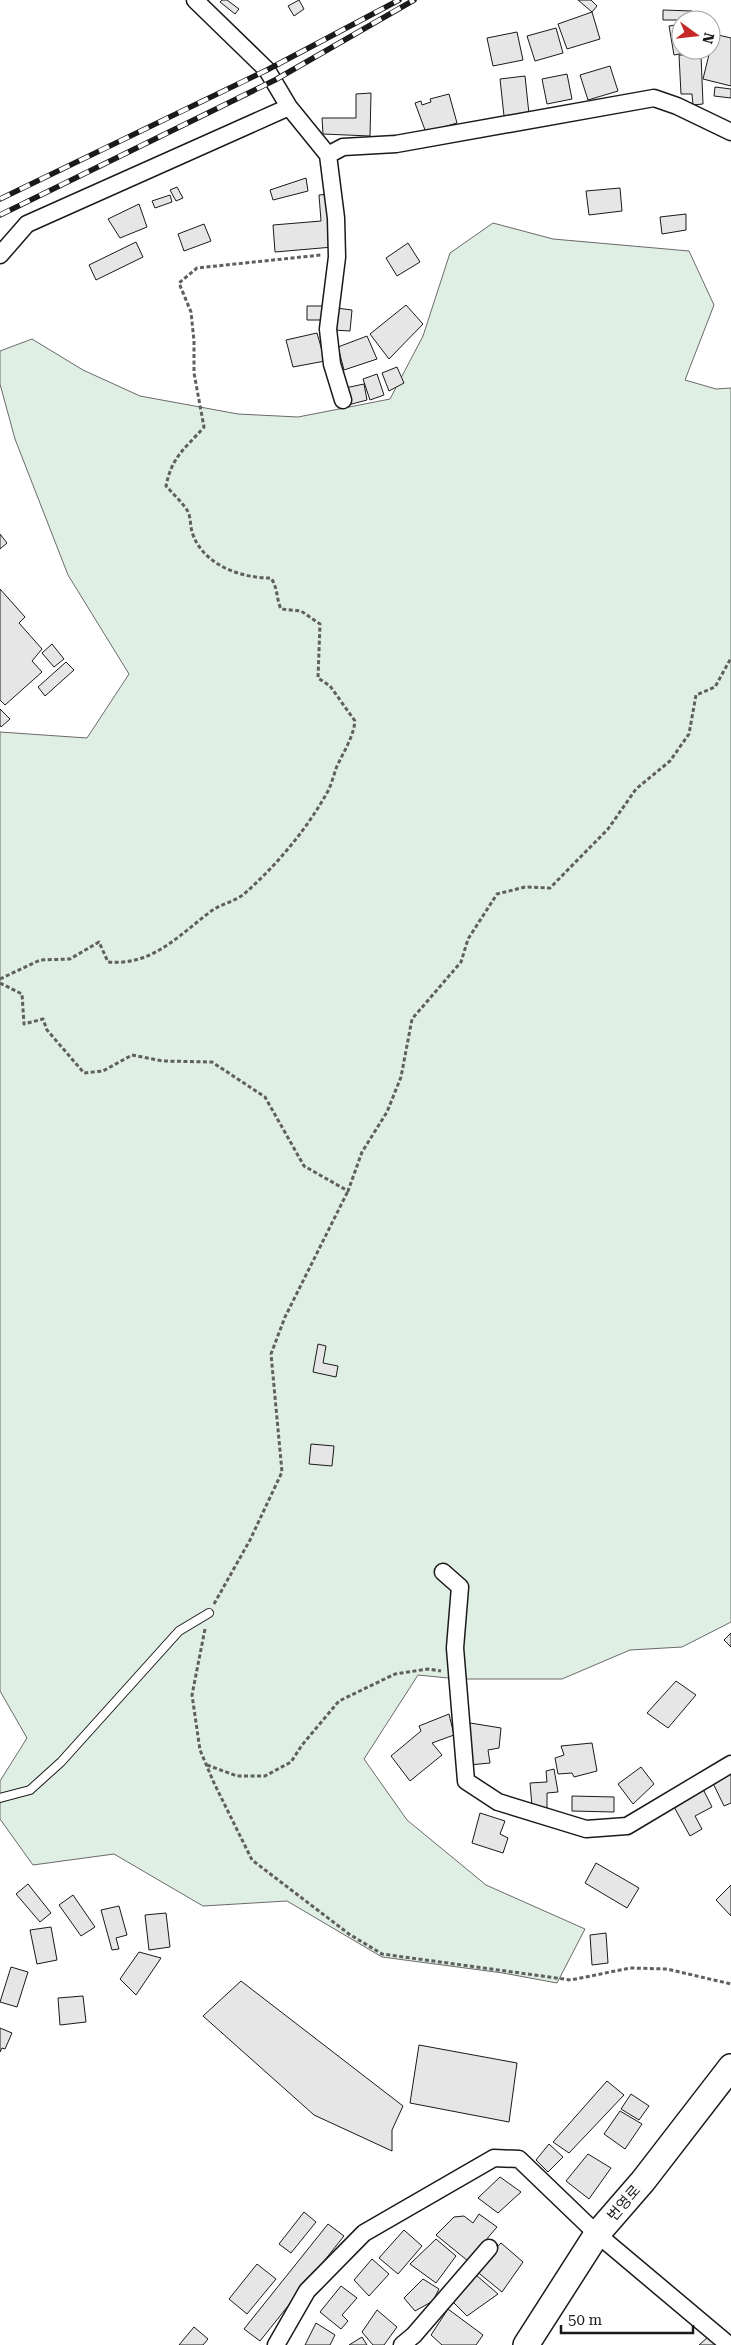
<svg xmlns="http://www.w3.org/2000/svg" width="731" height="2345" viewBox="0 0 731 2345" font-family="'Roboto Serif','Noto Sans KR',serif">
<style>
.green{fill:#e0efe3;stroke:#6a6a6a}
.building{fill:#e6e6e6;stroke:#1a1a1a}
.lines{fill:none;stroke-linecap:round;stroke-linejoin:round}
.service-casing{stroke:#1a1a1a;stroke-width:10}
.minor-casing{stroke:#1a1a1a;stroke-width:19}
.primary-casing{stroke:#1a1a1a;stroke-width:28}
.path{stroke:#5f5f5f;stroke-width:3;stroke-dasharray:4 2.5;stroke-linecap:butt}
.service{stroke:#fff;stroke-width:8}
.minor{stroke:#fff;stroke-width:16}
.primary{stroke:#fff;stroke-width:25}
.rail-casing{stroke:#1a1a1a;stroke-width:5.5}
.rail{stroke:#fff;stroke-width:4;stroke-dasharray:11;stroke-linecap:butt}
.labels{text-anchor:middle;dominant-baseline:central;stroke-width:4;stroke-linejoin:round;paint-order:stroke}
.street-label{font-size:15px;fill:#1a1a1a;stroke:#fff}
</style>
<rect width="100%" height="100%" fill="#fff"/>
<!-- green -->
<path class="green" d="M493 223 553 239 689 251 714 305 685 380 716 389 731 388V1622L682 1647 630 1650 562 1679H458L418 1675 364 1759 407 1820 486 1885 585 1929 557 1983 503 1973 382 1957 287 1901 203 1906 114 1854 33 1865 0 1819V1781L27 1738 0 1691V732L87 738 129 674 68 575 15 439 0 384V351L32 339 83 370 140 396 238 414 298 417 390 399 423 336 450 253Z"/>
<!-- building -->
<path class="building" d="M222 0H227L239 9 235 14 220 2Z
M299 0 304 9 294 16 288 6Z
M578 0H591L597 6 592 12Z
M663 10 692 11V20H663Z
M592 12 600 39 567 49 558 24Z
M681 24V50H700L674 55 669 26Z
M556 28 563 53 535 61 527 36Z
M517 32 523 60 493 66 487 38Z
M714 34 731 38V86L703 79Z
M679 55H701L703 104 693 105 692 94H681Z
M610 66 618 91 588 100 580 75Z
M567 74 572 99 547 104 542 79Z
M525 76 529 114 504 116 500 79Z
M715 87 731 89V98L714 96Z
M371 93 370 136 323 134 322 118H356V94Z
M449 94 457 123 440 128 441 132 425 130 415 103 421 101 422 105 431 102 430 99Z
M306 178 308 191 273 200 270 190Z
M177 187 183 198 176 201 170 190Z
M620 188 622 211 589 215 586 191Z
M329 194 333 247 275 252 273 225 321 221 319 195Z
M170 195 172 202 155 208 152 201Z
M139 204 147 227 120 238 108 219Z
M686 214V230L662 234 660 217Z
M204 224 211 241 184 251 178 234Z
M136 242 143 257 96 280 89 265Z
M408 243 420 262 397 276 386 258Z
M406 305 423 324 389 359 370 334Z
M307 306H324V320H307Z
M336 308 352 310 350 331 334 330Z
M317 333 325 361 293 367 286 340Z
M367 336 377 359 344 370 338 347Z
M397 367 404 383 389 391 382 373Z
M377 374 384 395 370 400 363 379Z
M364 384 367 400 348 405 345 388Z
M0 534 7 543 0 549Z
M0 589 25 617 19 623 42 649 32 661 42 672 5 705 0 700Z
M52 644 64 659 54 667 42 653Z
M66 662 74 670 45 696 38 687Z
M0 709 10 719 1 727 0 725Z
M318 1344 326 1346 323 1363 338 1366 336 1377 313 1372Z
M311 1444 334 1446 332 1466 309 1464Z
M731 1633V1647L724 1640Z
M676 1681 696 1695 668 1728 647 1713Z
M449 1714 454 1735 432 1743 442 1755 410 1781 391 1756 421 1731 419 1726Z
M464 1722 501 1728 499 1748 488 1750 490 1763 469 1765Z
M592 1743 597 1771 574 1777 572 1773 558 1774 555 1758 564 1755 561 1746Z
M641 1767 654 1784 633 1804 618 1784Z
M554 1769 558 1792 547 1793V1808L532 1806 530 1783 547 1782 546 1771Z
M731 1769V1803L724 1806 711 1779Z
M703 1789 712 1807 695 1816 702 1829 690 1836 673 1805Z
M572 1796 614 1797V1812L572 1811Z
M480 1813 505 1821 500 1834 508 1838 503 1853 472 1843Z
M596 1863 639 1888 627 1908 585 1883Z
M28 1884 51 1913 40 1922 16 1894Z
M731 1885V1916L716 1900Z
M73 1895 95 1927 81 1936 59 1905Z
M119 1906 127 1935 116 1938 119 1949 112 1950 101 1910Z
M166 1913 170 1947 149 1950 145 1915Z
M51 1927 57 1960 37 1964 30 1930Z
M606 1933 608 1963 592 1965 590 1935Z
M139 1952 161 1958 136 1995 120 1979Z
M11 1967 28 1972 17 2007 0 2002Z
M241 1981 403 2106 392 2130V2151L314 2115 203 2016Z
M83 1996 86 2022 60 2025 58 1998Z
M0 2028 12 2033 5 2049 2 2048 0 2052Z
M419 2045 517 2063 509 2122 410 2103Z
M607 2081 624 2095 569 2153 553 2142Z
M631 2094 649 2106 639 2120 621 2109Z
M620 2111 642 2124 625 2149 604 2134Z
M549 2144 563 2157 548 2172 536 2160Z
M588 2154 611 2168 589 2199 566 2181Z
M500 2177 521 2192 498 2213 478 2198Z
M304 2212 316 2222 291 2253 279 2244Z
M479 2214 497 2227 468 2261 436 2235 454 2217 464 2216 473 2223Z
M328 2224 344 2236 260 2341 244 2329Z
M404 2230 422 2246 398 2274 379 2258Z
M436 2239 456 2256 436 2283 410 2264Z
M501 2243 523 2262 502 2292 475 2270Z
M372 2259 389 2274 369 2296 354 2280Z
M257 2264 276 2279 247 2314 229 2299Z
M476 2275 498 2294 467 2316 451 2300Z
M423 2279 439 2289 433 2301 415 2311 404 2298Z
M341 2286 357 2298 342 2315 348 2321 341 2329 320 2312Z
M448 2309 483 2335 476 2345H442L431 2335Z
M377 2310 397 2327 384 2345H373L362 2332Z
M316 2323 335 2335 330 2345H305Z
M194 2327 208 2339 203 2345H179Z
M362 2337 367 2345H349Z
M708 2337 715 2345H699Z"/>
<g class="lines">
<defs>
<path id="service" d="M0 1798 30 1790 61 1762 179 1631 209 1613"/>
<path id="minor" d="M195 0 267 70 289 107
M328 155 336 218 337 257 328 329 332 364 343 400
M0 255 27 224 289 107 328 155 343 147 396 144 654 98 677 106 731 132
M443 1572 460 1587 455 1648 466 1781 498 1802 586 1829 627 1826 731 1764
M276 2345 307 2291 364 2233 494 2158 519 2159 597 2234 729 2345
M402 2345 414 2335 489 2248"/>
<path id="primary" d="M526 2345 597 2234 643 2181 731 2067"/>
</defs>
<!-- service casing -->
<use href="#service" class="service-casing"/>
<!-- minor casing -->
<use href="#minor" class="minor-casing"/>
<!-- primary casing -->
<use href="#primary" class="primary-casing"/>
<!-- path -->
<path class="path" d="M0 979 40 960 70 959 99 942 108 962C152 966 178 936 210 912 220 904 234 902 244 894 277 865 307 829 328 791 332 783 334 774 337 766 344 751 353 738 355 721L330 686 318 678 320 624 301 611 281 609C276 598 278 588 271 578 239 578 202 564 192 532 190 525 191 516 187 510 181 501 173 494 166 486 172 456 185 449 204 427L194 373V341L191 312 179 283 197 268 321 255
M0 983 22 994 24 1024 43 1019 47 1030 84 1073 103 1071 132 1055 163 1061 212 1062 265 1097 304 1166 348 1191 362 1152 387 1112 401 1077 412 1019 461 962 468 939 497 894 525 887 550 888 608 829 636 789 670 761 689 734 696 695 715 687 731 658
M214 1604 250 1540 282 1472 271 1354 285 1317 348 1191
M205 1629 192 1695 200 1750 214 1783 252 1860 349 1934 382 1954 571 1980 630 1968 667 1969 731 1984
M207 1765 237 1776H265L291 1762 302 1745 339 1701 395 1674 428 1669 441 1671"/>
<!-- service -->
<use href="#service" class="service"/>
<!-- minor -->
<use href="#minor" class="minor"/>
<!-- primary -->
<use href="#primary" class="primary"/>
<defs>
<path id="rail" d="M0 199 267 70 399 0
M0 215 275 80 414 0"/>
</defs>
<!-- rail casing -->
<use href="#rail" class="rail-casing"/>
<!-- rail -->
<use href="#rail" class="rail"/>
</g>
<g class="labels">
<!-- street labels -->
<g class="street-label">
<text transform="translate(624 2203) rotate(-49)">번영로</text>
</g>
</g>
<!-- north arrow -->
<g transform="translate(696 35) rotate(105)"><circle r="24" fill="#ffffff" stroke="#a3a3a3"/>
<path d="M0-4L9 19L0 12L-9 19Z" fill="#c62828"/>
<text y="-8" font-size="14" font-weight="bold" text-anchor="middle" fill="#1a1a1a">N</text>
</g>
<!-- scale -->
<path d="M561 2325v8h132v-8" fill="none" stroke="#1a1a1a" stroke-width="2.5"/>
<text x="568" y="2325" font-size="15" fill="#1a1a1a" stroke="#ffffff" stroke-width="4" paint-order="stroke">50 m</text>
</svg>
